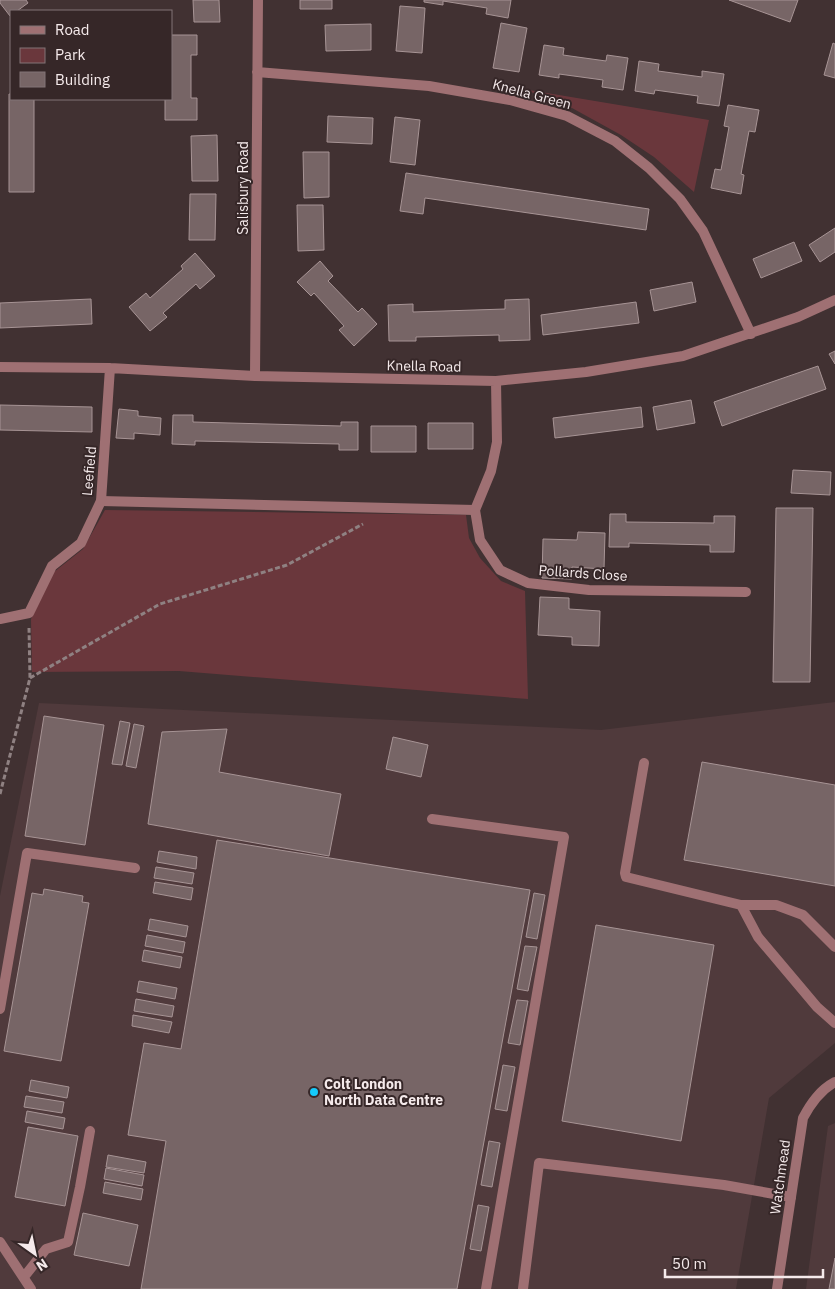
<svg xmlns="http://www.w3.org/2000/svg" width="835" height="1289" viewBox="0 0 835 1289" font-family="'IBM Plex Sans',sans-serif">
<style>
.built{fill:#503a3c}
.green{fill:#6a373c}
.building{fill:#776566;stroke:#a79495}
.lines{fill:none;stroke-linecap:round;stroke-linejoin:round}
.path{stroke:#8f8182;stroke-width:3;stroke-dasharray:5 2.5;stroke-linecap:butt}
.lane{stroke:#9f7073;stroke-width:10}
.street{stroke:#9f7073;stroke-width:10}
.poi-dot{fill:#15cafb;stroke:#362728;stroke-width:2}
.labels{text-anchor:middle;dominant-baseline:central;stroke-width:4;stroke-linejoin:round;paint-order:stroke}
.street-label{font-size:14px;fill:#f5eaeb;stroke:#362728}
.poi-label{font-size:14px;font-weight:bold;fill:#f5eaeb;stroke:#362728;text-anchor:start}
</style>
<rect width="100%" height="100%" fill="#413132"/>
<!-- built -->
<path class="built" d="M835 702V1043L769 1098 736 1289H0V896L39 703 601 730Z
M835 1123V1289H806L828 1126Z"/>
<!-- green -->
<path class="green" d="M523 89 709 120 694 192 654 157 621 135 572 108Z
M105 510 466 515 469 538 480 558 501 581 525 591 528 699 179 671 32 672 31 619 54 572 83 549Z"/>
<!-- building -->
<path class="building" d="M0 0H26L28 3 17 11H11L10 16 0 3Z
M193 0H219L220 22H194Z
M300 0H332V9H300Z
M424 0H511L508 18 486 14 487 8 443 1V5L424 2Z
M729 0H798L790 22Z
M400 6 425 8 422 53 396 51Z
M501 23 527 28 519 72 493 68Z
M371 24V50L326 51 325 25Z
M171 35H197V55H191V98H197V120H165V99L171 98Z
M833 43 835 44V78L824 75Z
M544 45 564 48 563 55 606 61 607 55 628 58 623 90 602 87 603 80 559 74V78L539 75Z
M639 61 659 64 658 71 702 77V71L724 74 719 106 697 103 698 96 655 90 654 94 635 91Z
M9 94H11V99H34V192H9Z
M728 105 759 110 755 132 749 131 741 174 744 175 741 194 711 188 715 169 721 170 729 127 724 126Z
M328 116 373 118 372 144 327 142Z
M395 117 420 120 415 165 390 162Z
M217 135 218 181H192L191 136Z
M303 152H329V197L304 198Z
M406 173 649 209 646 230 425 198 423 214 400 211Z
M190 194H216L215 240H189Z
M297 205H323L324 250 298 251Z
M835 228V252L820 262 809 245Z
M794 242 802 261 761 278 753 259Z
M195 253 215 276 200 289 196 284 163 313 167 317 150 331 129 307 146 293 150 298 183 269 181 266Z
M320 261 333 276 328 281 358 312 362 308 377 324 354 346 339 330 344 326 314 293 311 296 297 282Z
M692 282 696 302 654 311 650 290Z
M91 299 92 324 0 328V303Z
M529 299 530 340 499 341V335L416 337V341H389L388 305 413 304V312L505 309V300Z
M636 302 639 323 543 335 541 315Z
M835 351V364L829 354Z
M818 366 826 389 722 426 714 402Z
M691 400 695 423 657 430 653 407Z
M0 405 92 407V432L0 430Z
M641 407 643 427 555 438 553 418Z
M119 409 138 411V416L161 418 160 435 134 433V439L116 438Z
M173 415H193V422L341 426V422H358V450H339V444L195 441V445L172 444Z
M428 423H473V449H428Z
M371 426H416V452H371Z
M793 470 831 472 830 495 791 493Z
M776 508H813L810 682H773Z
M610 514H626V522L714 523V516H735L734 552H710V545L629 543V547H609Z
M578 532 605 533 604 569 572 567V579L542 578 543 539 577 540Z
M540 597 569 598V609L600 611 599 646 572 645V637L538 635Z
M44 716 104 725 85 845 25 836Z
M120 721 130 723 122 765 112 764Z
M134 724 144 726 136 768 126 766Z
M227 729 219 772 341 794 329 856 148 824 162 732Z
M393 737 428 745 421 777 386 769Z
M702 762 835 785V886L684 860Z
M217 840 530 890 457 1289H141L166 1141 128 1135 144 1043 181 1049Z
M159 851 197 857 196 869 157 862Z
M156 867 194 873 192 884 154 878Z
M155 882 193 888 191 900 153 893Z
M44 889 83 896 82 902 89 903 61 1061 4 1051 32 893 43 895Z
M534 893 545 895 537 939 526 937Z
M150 919 188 926 186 937 148 930Z
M596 925 714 945 681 1141 562 1121Z
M147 935 185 942 183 953 145 946Z
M525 946 537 947 528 991 517 989Z
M144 950 182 957 180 968 142 961Z
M139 981 177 988 175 999 137 992Z
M136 999 174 1006 172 1017 134 1011Z
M517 1000 528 1001 520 1045 508 1043Z
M133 1015 172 1022 169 1033 132 1026Z
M503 1065 515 1067 507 1111 495 1109Z
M31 1080 69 1087 67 1098 29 1091Z
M26 1096 64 1102 62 1113 24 1107Z
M27 1111 65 1118 63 1129 25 1122Z
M28 1127 78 1136 65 1206 15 1197Z
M489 1141 500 1143 492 1187 481 1185Z
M108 1155 146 1162 144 1173 106 1167Z
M106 1168 144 1175 142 1186 104 1179Z
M105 1182 143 1189 141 1200 103 1193Z
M478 1205 489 1207 481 1251 470 1249Z
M83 1213 138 1225 129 1266 74 1255Z
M835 1258V1289H829Z"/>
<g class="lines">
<!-- path -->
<path class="path" d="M30 678 160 604 287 565 363 524
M0 794 30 678 29 628"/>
<!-- lane -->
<path class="lane" d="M101 501 475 510
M644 763 625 873 626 877 741 905H776L803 915 835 947
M432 819 564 837 486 1289
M741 905 758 937 817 1007 835 1023
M0 1009 27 853 135 868
M0 1242 31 1289
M24 1277 46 1249 68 1242 80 1187 90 1131
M523 1289 539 1163 724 1185 791 1197"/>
<!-- street -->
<path class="street" d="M257 72 429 86 510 100 567 116 615 141 649 168 680 199 703 231 751 334
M0 367 110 368 255 376 496 381 586 372 683 356 798 317 835 300
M255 376 258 0
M496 381 497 442 491 471 475 510 480 540 500 570 528 583 589 590 746 592
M0 619 29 613 52 566 81 543 101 501 110 368
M777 1289 803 1118C811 1103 820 1090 835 1082"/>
</g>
<!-- markers -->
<circle class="poi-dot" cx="314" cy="1092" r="5"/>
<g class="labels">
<!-- street labels -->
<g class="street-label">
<text transform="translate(532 94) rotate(15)">Knella Green</text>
<text transform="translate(243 188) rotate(-90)">Salisbury Road</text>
<text transform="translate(424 366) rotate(1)">Knella Road</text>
<text transform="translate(89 471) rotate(-85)">Leefield</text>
<text transform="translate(583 573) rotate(4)">Pollards Close</text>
<text transform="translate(780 1177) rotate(-82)">Watchmead</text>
</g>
<!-- poi labels -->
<g class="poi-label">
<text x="324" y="1084">Colt London<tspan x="324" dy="16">North Data Centre</tspan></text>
</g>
</g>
<!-- legend -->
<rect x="10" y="10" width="162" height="90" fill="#362728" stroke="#827576"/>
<rect x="20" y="26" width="25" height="8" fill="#9f7073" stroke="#827576"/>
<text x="55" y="35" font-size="15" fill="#f5eaeb">Road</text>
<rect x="20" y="48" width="25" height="15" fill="#6a373c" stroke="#827576"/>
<text x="55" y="60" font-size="15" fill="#f5eaeb">Park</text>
<rect x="20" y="72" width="25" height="15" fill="#776566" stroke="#827576"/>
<text x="55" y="85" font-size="15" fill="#f5eaeb">Building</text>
<!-- north arrow -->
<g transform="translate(35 1254) rotate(147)" stroke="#362728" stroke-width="4" paint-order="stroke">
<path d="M0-4L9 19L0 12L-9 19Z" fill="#f5eaeb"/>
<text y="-8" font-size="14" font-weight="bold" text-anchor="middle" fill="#f5eaeb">N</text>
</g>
<!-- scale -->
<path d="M665 1269v8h158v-8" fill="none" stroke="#f5eaeb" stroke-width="2.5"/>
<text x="672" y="1269" font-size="15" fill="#f5eaeb" stroke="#362728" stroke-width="4" paint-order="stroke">50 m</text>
</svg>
